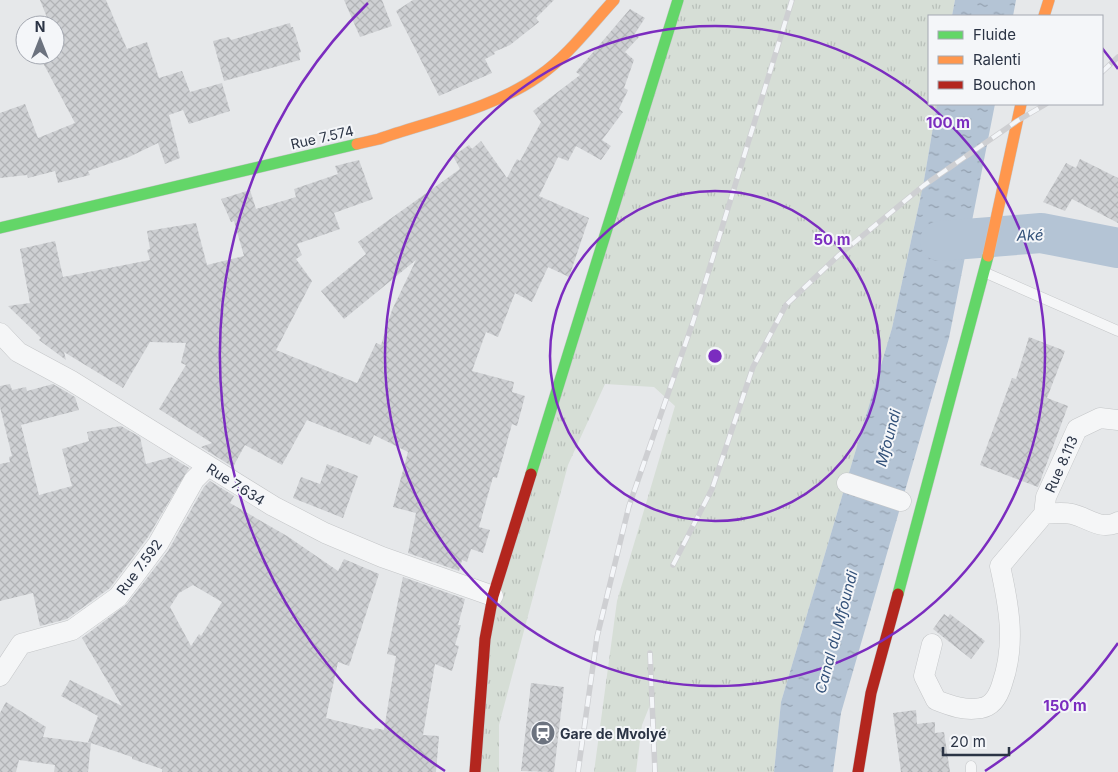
<svg xmlns="http://www.w3.org/2000/svg" width="1118" height="772" viewBox="0 0 1118 772" font-family="Inter,sans-serif">
<style>
.grass{fill:url(#grass-tufts)}
.water{fill:url(#water-ripples)}
.lines{fill:none;stroke-linecap:round;stroke-linejoin:round}
.river{stroke:#b4c4d5;stroke-width:40}
.building{fill:url(#building-cross-hatch);fill-rule:evenodd}
.lane-casing{stroke:#c4c6c8;stroke-width:11}
.street-casing{stroke:#c4c6c8;stroke-width:21}
.fast-casing{stroke:#c4c6c8;stroke-width:12}
.slow-casing{stroke:#c4c6c8;stroke-width:12}
.jam-casing{stroke:#c4c6c8;stroke-width:12}
.lane{stroke:#f5f6f7;stroke-width:10}
.street{stroke:#f5f6f7;stroke-width:20}
.fast{stroke:#63d668;stroke-width:11}
.slow{stroke:#ff974d;stroke-width:11}
.jam{stroke:#b3261e;stroke-width:11}
.rail-casing{stroke:#cecfd2;stroke-width:5.5}
.rail{stroke:#f4f6f9;stroke-width:4;stroke-dasharray:11;stroke-linecap:butt}
.ring{fill:none;stroke:#7b2cbf;stroke-width:2.5}
.labels{text-anchor:middle;dominant-baseline:central;stroke-width:4;stroke-linejoin:round;paint-order:stroke}
.street-label{font-size:14px;fill:#2b3445;stroke:#f4f6f9}
.poi-label{font-size:14px;font-weight:bold;fill:#2b3445;stroke:#f4f6f9;text-anchor:start}
.water-label{font-size:15px;font-style:italic;fill:#34527a;stroke:#f4f6f9}
.centre{fill:#7b2cbf;stroke:#f4f6f9;stroke-width:2.5}
.ring-label{font-size:15px;text-anchor:middle;font-weight:bold;fill:#7b2cbf;stroke:#f4f6f9;stroke-width:4;stroke-linejoin:round;paint-order:stroke}
</style>
<defs>
<pattern id="grass-tufts" width="24" height="20" patternUnits="userSpaceOnUse" patternTransform="scale(1.25)"><rect width="24" height="20" fill="#d6ded6"/><path d="M3 7l-1-3M5 7V3M7 7l1-3M15 17l-1-3M17 17v-4M19 17l1-3" fill="none" stroke="#b8bfb9"/></pattern>
<pattern id="water-ripples" width="26" height="14" patternUnits="userSpaceOnUse" patternTransform="scale(1.25)"><rect width="26" height="14" fill="#b4c4d5"/><path d="M2 4q2-2 4 0t4 0M15 11q2-2 4 0t4 0" fill="none" stroke="#93a0af"/></pattern>
<pattern id="building-cross-hatch" width="8" height="8" patternUnits="userSpaceOnUse" patternTransform="scale(1.25)"><rect width="8" height="8" fill="#ced0d3"/><path d="M0 0l8 8M0 8l8-8" fill="none" stroke="#b1b3b6"/></pattern>
</defs>
<rect width="100%" height="100%" fill="#e6e8ea"/>
<!-- grass -->
<path class="grass" d="M678 0H955L952 16H929V104H937L923 186 892 328 781 702 774 772H655L652 700 642 725 636 772H594L617 601 675 406 654 387 605 384 568 465 499 725V772H475L485 639Z"/>
<!-- water -->
<path class="water" d="M955 0H1016L1013 16H952Z
M937 104H995L949 338 841 713 833 772H774L781 702 892 328 923 186Z"/>
<g class="lines">
<!-- river -->
<path class="river" d="M940 241 1041 233 1118 248"/>
</g>
<!-- building -->
<path class="building" d="M40 0H106L127 49 147 42 159 78 182 71 190 92 222 83 230 111 189 124 183 110 169 115 180 158 165 164 158 143 129 157 88 171 90 175 58 183 55 171 28 178 27 175 0 178V113L25 104 38 138 75 123 42 61 55 55V25H50Z
M344 0H382L392 26 360 37Z
M413 0H554L536 18 539 22 510 45 494 52 495 54 485 59 492 73 439 96 396 11Z
M630 9 645 18 634 35 639 37 625 52 634 60 624 88 628 90 619 109 623 112 602 140 611 146 601 160 576 146 568 161 558 157 539 196 589 218 569 277 548 267 532 302 515 293 498 337 486 332 472 371 514 382 512 392 525 396 517 426 512 424 497 478 493 477 479 527 490 530 483 553 471 549 467 562 462 560 459 571 408 553 416 513 393 507 408 452 374 435 370 445 307 420 282 465 245 445 233 467 201 447 212 443 159 409 186 365 181 363 186 343 150 342 123 388 64 352 66 360 39 340 41 338 8 306 30 303 20 249 55 241 63 277 150 260 147 250 150 249 147 231 196 223 207 265 244 256 234 221 231 222 221 199 250 190 256 209 296 197 294 189 338 174 335 166 359 160 373 199 334 213 340 229 297 244 302 255 296 259 312 281 276 350 357 383 376 343 381 345 392 310 416 260 344 319 321 291 366 254 358 242 460 169 453 156 469 145 472 149 481 141 507 178 517 159 520 161 541 122 533 111 580 75 576 72Z
M290 23 291 27H293L301 52 299 53 300 60 224 81 213 41 229 37 231 40Z
M1080 159 1118 178V223L1072 199 1065 211 1043 202 1066 163 1076 168Z
M1029 337 1065 351 1047 398 1068 406 1038 487 980 465 1012 378 1016 379Z
M10 384 12 390 26 387 27 391 53 384 75 397 79 410 21 425 39 495 72 486 62 449 89 441 87 432 121 426 140 437 146 464 171 457 189 468 148 537 110 588 67 619 40 626 33 593 0 601V464L10 462 9 457 12 456 0 407V386Z
M327 464 358 476 343 518 293 498 301 477 320 484Z
M210 481 234 496 230 503 287 536 338 571 344 559 379 574 349 666 338 662 326 718 374 730 375 728 384 730 396 656 387 654 403 577 465 599 458 625H461L455 645 459 646 452 671 435 664 423 735 439 736 436 772H162V769L132 759V757L88 742 98 716 61 696 70 680 122 706 82 638 127 604 168 551 204 487ZM193 585 222 602 201 636 199 634 191 646 170 607 179 593Z
M944 614 948 617 950 614 985 641 971 659 933 629Z
M531 683 564 687 554 772 521 771Z
M6 702 46 727 43 737 91 743 88 772H54L55 765 19 760 16 772H0V713Z
M916 710 917 724 935 722V733L944 732 950 772H901L893 713Z"/>
<g class="lines">
<defs>
<path id="lane" d="M986 273 1118 331
M971 766V772"/>
<path id="street" d="M0 333 18 352 70 380 273 506 325 533 382 557 493 596
M847 483 901 501
M1044 514C1054 513 1063 512 1072 514 1089 518 1101 531 1118 522
M932 644 924 676 936 700C951 706 965 711 981 708 994 706 999 694 1002 684 1016 644 1009 606 1000 566L1044 514 1046 497 1077 429 1100 418 1118 420
M0 676 21 644 72 630 118 597 158 544 194 480 208 466"/>
<path id="fast" d="M0 228 357 144
M531 474 678 0
M898 594 988 256"/>
<path id="slow" d="M1044 16 1049 0
M357 144 379 139C431 121 494 108 539 76 568 56 590 26 614 0
M988 256 1021 104"/>
<path id="jam" d="M475 772 485 639 493 596 531 474
M858 772 871 693 898 594"/>
</defs>
<!-- lane casing -->
<use href="#lane" class="lane-casing"/>
<!-- street casing -->
<use href="#street" class="street-casing"/>
<!-- fast casing -->
<use href="#fast" class="fast-casing"/>
<!-- slow casing -->
<use href="#slow" class="slow-casing"/>
<!-- jam casing -->
<use href="#jam" class="jam-casing"/>
<!-- lane -->
<use href="#lane" class="lane"/>
<!-- street -->
<use href="#street" class="street"/>
<!-- fast -->
<use href="#fast" class="fast"/>
<!-- slow -->
<use href="#slow" class="slow"/>
<!-- jam -->
<use href="#jam" class="jam"/>
<defs>
<path id="rail" d="M1102 72 1118 57
M673 565 712 489 753 367 786 305 839 255 923 186 1017 121 1046 104
M650 653 655 772
M578 772 597 637 629 506 693 322 792 0"/>
</defs>
<!-- rail casing -->
<use href="#rail" class="rail-casing"/>
<!-- rail -->
<use href="#rail" class="rail"/>
</g>
<!-- distance rings -->
<g class="ring">
<circle cx="715" cy="356" r="165"/>
<circle cx="715" cy="356" r="330"/>
<path d="M1118 643A495 495 0 0 1 985 771M445 771A495 495 0 0 1 368 3M1102 48A495 495 0 0 1 1118 69"/>
</g>
<!-- icons -->
<defs>
<symbol id="station-disc" viewBox="-11 -11 22 22"><circle r="9.5" fill="#6c737f" stroke="#f4f6f9"/><path d="M-3-6H3Q5-6 5-4V2Q5 4 3 4L4.5 6H3L1.5 4h-3L-3 6H-4.5L-3 4Q-5 4-5 2V-4Q-5-6-3-6ZM-3.5-4v3h7v-3ZM-3.5 1v1.5H-2V1ZM2 1v1.5H3.5V1Z" fill="#fff"/></symbol>
</defs>
<g fill-rule="evenodd">
<use href="#station-disc" x="529" y="719" width="28" height="28"/>
</g>
<g class="labels">
<!-- street labels -->
<g class="street-label">
<text transform="translate(322 137) rotate(-13)">Rue 7.574</text>
<text transform="translate(1061 464) rotate(-66)">Rue 8.113</text>
<text transform="translate(236 484) rotate(32)">Rue 7.634</text>
<text transform="translate(139 567) rotate(-53)">Rue 7.592</text>
</g>
<!-- poi labels -->
<g class="poi-label">
<text x="560" y="733">Gare de Mvolyé</text>
</g>
<!-- water labels -->
<g class="water-label">
<text transform="translate(1030 235) rotate(-1)">Aké</text>
<text transform="translate(888 438) rotate(-75)">Mfoundi</text>
<text transform="translate(836 632) rotate(-75)">Canal du Mfoundi</text>
</g>
</g>
<circle cx="715" cy="356" r="8" class="centre"/>
<g class="ring-label">
<text x="948" y="128">100 m</text>
<text x="832" y="245">50 m</text>
<text x="1065" y="711">150 m</text>
</g>
<!-- legend -->
<rect x="928" y="15" width="175" height="90" fill="#f4f6f9" stroke="#a4a8b1"/>
<rect x="938" y="31" width="25" height="8" fill="#63d668" stroke="#a4a8b1"/>
<text x="973" y="40" font-size="15" fill="#2b3445">Fluide</text>
<rect x="938" y="56" width="25" height="8" fill="#ff974d" stroke="#a4a8b1"/>
<text x="973" y="65" font-size="15" fill="#2b3445">Ralenti</text>
<rect x="938" y="81" width="25" height="8" fill="#b3261e" stroke="#a4a8b1"/>
<text x="973" y="90" font-size="15" fill="#2b3445">Bouchon</text>
<!-- north arrow -->
<g transform="translate(40 40)"><circle r="24" fill="#f4f6f9" stroke="#a4a8b1"/>
<path d="M0-4L9 19L0 12L-9 19Z" fill="#6c737f"/>
<text y="-8" font-size="14" font-weight="bold" text-anchor="middle" fill="#2b3445">N</text>
</g>
<!-- scale -->
<path d="M943 747v8h66v-8" fill="none" stroke="#2b3445" stroke-width="2.5"/>
<text x="950" y="747" font-size="15" fill="#2b3445" stroke="#f4f6f9" stroke-width="4" paint-order="stroke">20 m</text>
</svg>
